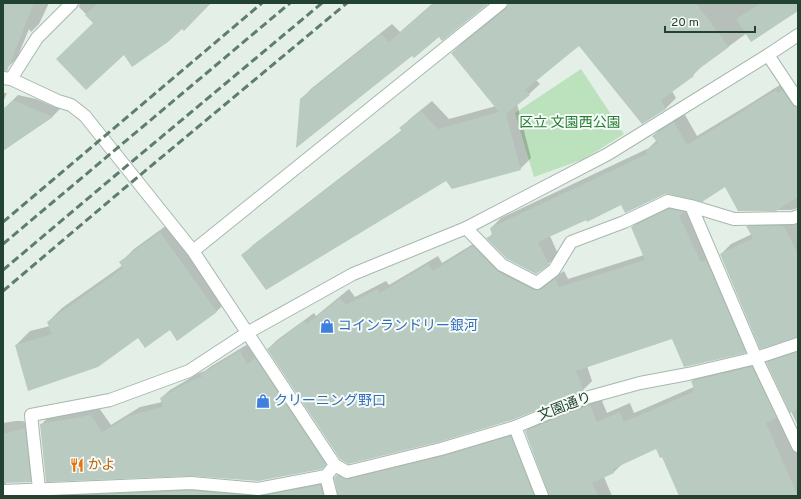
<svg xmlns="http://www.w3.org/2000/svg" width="801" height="499" viewBox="0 0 801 499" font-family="Overpass,'Noto Sans JP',sans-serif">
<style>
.green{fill:#bce1bd}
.shadow{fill:#0003}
.building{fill:#b9cac0}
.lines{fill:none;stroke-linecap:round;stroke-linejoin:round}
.lane-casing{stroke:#a6b8ae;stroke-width:14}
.street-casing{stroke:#a6b8ae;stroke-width:14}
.lane{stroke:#fff;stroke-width:12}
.street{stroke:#fff;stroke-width:12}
.rail{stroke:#5d7d6d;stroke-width:3;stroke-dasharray:8 4;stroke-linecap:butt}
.labels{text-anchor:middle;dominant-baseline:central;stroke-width:4;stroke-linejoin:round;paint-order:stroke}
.park-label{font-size:14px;fill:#297c36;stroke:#f5fbf7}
.shop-label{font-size:14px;fill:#366cbe;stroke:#f5fbf7;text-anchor:start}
.street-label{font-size:14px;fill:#224232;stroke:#f5fbf7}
.food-label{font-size:14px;fill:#c56008;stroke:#f5fbf7;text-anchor:start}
</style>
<rect width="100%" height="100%" fill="#e4efe8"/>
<!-- green -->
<path class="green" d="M581 69 624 134 584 159 534 177 515 113Z"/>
<!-- shadow -->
<path class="shadow" d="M3 3H49L39 24 31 32 29 29 17 58 9 66 3 64Z
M80 3H210L182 28 124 53 79 7Z
M433 3H487L412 54 301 99 312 88 392 24 400 32Z
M509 3H798V10L747 33 702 66 693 75 672 91 676 98 665 109 579 45 536 80 540 84 529 94 517 104 531 158 520 169 446 179 243 255 253 245 402 130 401 128 411 118 432 101 449 119 496 106 452 53 463 42 509 5Z
M786 81 788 84 793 81 798 89V208L791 210H739L725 186 670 193 622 204 550 236 558 254 548 264 488 238 493 233 491 228 501 218 649 148 657 140 653 136 663 126 684 113 697 136 753 102 756 100Z
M3 93H7L3 102Z
M18 95 36 99 60 109 52 117 3 150V110Z
M679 200 693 203 754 343 745 352 673 338 587 366 592 381 583 390 268 349 277 340 314 313 316 316 349 289 355 297 386 281 389 285 438 256 442 263 483 238 507 263 547 282 551 280 564 271 568 279 644 255 632 227 641 218Z
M798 216V336L721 254 731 244 752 234 748 226 757 217Z
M174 220 230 298 217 311 177 339 170 329 138 337 16 345 30 331 50 326 48 322 62 308 123 265 121 262 134 249Z
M248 344 330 460 321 468 41 425 49 416 99 408 111 425 140 407 162 402 161 398 170 390 199 373 205 371 210 367Z
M798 346V426L768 363 777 353Z
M762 357 798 433V496H680L662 456 657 448 623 463 614 472 604 477 612 496H3V423L16 421H23L24 422 34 419 40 471 30 481 5 482 7 485 59 487H268L330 475 335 491 339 494 337 475 347 465 353 469 520 427 545 489 548 492 550 493 526 431 536 421 600 396 607 413 630 403 634 413 694 387 692 381 702 372Z"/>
<!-- building -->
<path class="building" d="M3 3H34L7 71H3Z
M98 3H211L184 31 182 29 168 42 132 67 124 55 86 90 56 59 93 23 85 15Z
M434 3H489L442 41 439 37 414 58 412 56 296 148 300 99 381 34 389 42Z
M508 3H696L729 47 692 74 694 76 661 100 666 109 642 124 579 46 525 90 530 95 506 114 521 170 452 189 446 181 266 290 241 255 402 131 399 128 421 111 438 129 499 112 451 53 506 9 508 6Z
M761 3H798V11L751 42 736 19Z
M776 90 778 93 782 90 792 104 794 107H798V197L776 211H738L725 187 702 202 669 194H665L625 213 621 205 587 222 586 220 538 242 549 265 536 274 507 259 486 238 492 235 490 228 647 154 646 150 658 143 652 136 674 122 687 145 745 110V109Z
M13 100 53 117 3 151V109Z
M669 209 685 212 679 216 701 262 706 260 746 353 684 367 672 339 576 371 584 391 512 420 439 442 348 464 340 459 267 349 304 321 307 324 340 298 346 305 377 289 380 293 428 264 433 271 473 246 498 272 534 290H537L542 289 555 279 559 287 645 260 631 227Z
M746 226H784L798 254V337L760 349 720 254 753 238Z
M160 232 217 312 177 341 170 330 145 348 138 338 98 367 28 391 15 345 52 334 47 322 123 268 119 262Z
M240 351 247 364 255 358 326 465 322 469 258 481 191 476 46 482 40 424 91 415 102 432 131 415 163 407 160 398 190 381 202 377 200 375Z
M798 352V409L790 413 766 362Z
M752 367 777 418 766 423 798 496H679L662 457 660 458 656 449 613 469 614 473 592 483 598 496H549L525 431 590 405 597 422 620 412 624 422 693 392V390L694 389 691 381Z
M25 428 31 482 3 483V434Z
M511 436 534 496H338L334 478 337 475 343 478 349 479 443 456Z
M320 485 323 496H261Z
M191 491 252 496H62Z"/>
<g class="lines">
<defs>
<path id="lane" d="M768 55 798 100
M11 79 37 38 72 3
M691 206 756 358
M466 228 502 265 537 283 554 270 571 242 624 222 668 201 691 206 734 219 793 218 798 216
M515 427 542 496
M41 496 39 489 31 415 110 400 189 371 247 333"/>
<path id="street" d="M3 78 11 79 58 101 71 105 85 116 193 251 335 465 347 472 441 449 515 427 582 399 640 383 688 374 756 358 798 344
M193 251 501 3
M247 333 353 274 466 228 608 154 768 55 798 35
M756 358 798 446
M326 476 331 496
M3 491 191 483 258 489 326 476 335 465"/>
</defs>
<!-- lane casing -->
<use href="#lane" class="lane-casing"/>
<!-- street casing -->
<use href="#street" class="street-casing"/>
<!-- lane -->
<use href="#lane" class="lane"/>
<!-- street -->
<use href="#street" class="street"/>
<!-- rail -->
<path class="rail" d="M3 222 262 3
M3 244 290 3
M3 270 117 174 322 3
M3 291 127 186 347 3"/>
</g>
<!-- icons -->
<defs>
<symbol id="shop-bare" viewBox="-9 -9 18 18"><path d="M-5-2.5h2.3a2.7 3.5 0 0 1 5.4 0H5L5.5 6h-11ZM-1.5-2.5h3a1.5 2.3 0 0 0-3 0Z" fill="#3f7fe0" stroke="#f5fbf7" stroke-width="2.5" paint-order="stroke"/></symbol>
<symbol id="restaurant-bare" viewBox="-9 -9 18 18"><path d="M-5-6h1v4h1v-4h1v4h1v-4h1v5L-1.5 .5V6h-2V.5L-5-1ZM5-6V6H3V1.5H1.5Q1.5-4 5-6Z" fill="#e8710a" stroke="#f5fbf7" stroke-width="2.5" paint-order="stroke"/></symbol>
</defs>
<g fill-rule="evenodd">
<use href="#shop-bare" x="317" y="316" width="20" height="20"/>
<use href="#shop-bare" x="253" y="391" width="20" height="20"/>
<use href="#restaurant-bare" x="67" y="455" width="20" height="20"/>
</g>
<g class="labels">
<!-- park labels -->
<g class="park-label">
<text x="570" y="123">区立 文園西公園</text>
</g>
<!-- shop labels -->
<g class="shop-label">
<text x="338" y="326">コインランドリー銀河</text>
<text x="274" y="401">クリーニング野口</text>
</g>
<!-- street labels -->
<g class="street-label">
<text transform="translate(565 407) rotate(-21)">文園通り</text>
</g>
<!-- food labels -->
<g class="food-label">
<text x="88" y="465">かよ</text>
</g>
</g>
<!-- border -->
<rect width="801" height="499" fill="none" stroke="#224232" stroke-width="8"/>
<!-- scale -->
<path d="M665 26v6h90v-6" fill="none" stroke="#224232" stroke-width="2"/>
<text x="671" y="26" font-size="12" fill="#224232" stroke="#f5fbf7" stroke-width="3" paint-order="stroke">20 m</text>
</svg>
